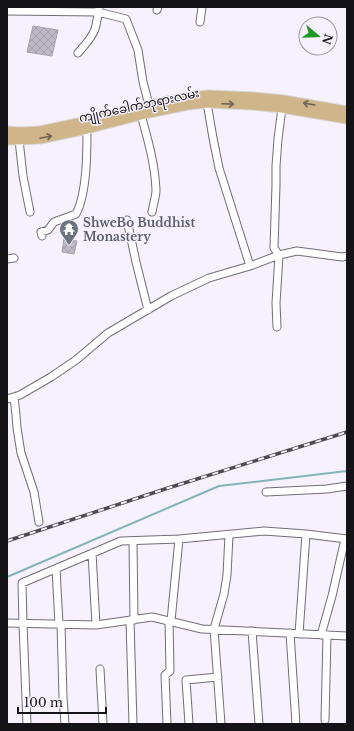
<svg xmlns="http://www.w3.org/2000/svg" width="354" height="731" viewBox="0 0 354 731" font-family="'Libre Baskerville','Noto Sans Myanmar',serif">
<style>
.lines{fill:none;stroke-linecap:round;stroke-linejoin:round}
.stream{stroke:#81b4b9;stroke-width:2}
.building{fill:url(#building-cross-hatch);stroke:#a7a2ad}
.minor-casing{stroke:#726d77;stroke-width:9}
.major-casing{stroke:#d5d5d5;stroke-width:11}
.minor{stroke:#fff;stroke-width:7}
.major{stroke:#d0b58b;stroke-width:9}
.rail-casing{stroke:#4d4b51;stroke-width:3.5}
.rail{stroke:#f6f1fc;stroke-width:2;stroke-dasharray:6;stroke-linecap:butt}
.oneway{stroke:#726451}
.labels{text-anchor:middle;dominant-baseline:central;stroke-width:3;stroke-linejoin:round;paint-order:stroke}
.street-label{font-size:12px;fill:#141317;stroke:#f6f1fc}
.worship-label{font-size:12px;font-weight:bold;fill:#5b616d;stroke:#f6f1fc;text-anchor:start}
</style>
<defs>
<pattern id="building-cross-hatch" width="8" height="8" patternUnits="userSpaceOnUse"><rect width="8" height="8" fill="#beb9c4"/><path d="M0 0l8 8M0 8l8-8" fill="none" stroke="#a29ea8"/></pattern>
</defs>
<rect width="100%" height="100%" fill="#f6f1fc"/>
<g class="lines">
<!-- stream -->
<path class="stream" d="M7 577 219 486 347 471"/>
</g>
<!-- building -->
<path class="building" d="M33 26 58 30 52 56 27 52Z
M64 238 77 241 74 254 62 252Z"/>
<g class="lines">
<defs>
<path id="minor" d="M157 10 158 7
M7 11 98 12 126 19 138 50 143 82 149 105
M200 22 202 7
M78 53C84 46 92 38 95 29 97 22 98 15 99 7
M207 103 213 138 219 168 250 266
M141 115C148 140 155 164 156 190 156 197 153 205 152 212
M19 140 23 176 30 212
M127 220 136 262 148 310
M42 236 41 232 48 230 54 222 76 214C87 193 87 153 87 129
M7 259 14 258
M277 327 276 303 279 255 274 248 276 185V166L278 139 282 108
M14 397 16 415 17 428 21 453 34 492 39 522
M7 399 20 395 51 377 76 360 108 333 171 296 209 278 250 266 279 255 297 251 342 257 347 256
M266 492 327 489 347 486
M133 541 134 620
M92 553 96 625
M56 569 59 624
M130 620 133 724
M171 621 179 539
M7 623 96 625 152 617 202 629 347 636
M61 624 63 698 65 724
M252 631 259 724
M290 633 296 724
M299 634 306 534
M321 635 332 596 345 539
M100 669 103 724
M325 720 327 635
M27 724 23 624 22 583 121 541 179 539 264 531 306 534 347 539
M167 724 165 675 170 671 169 621
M189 724 186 680 218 677
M221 724 214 629 224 594 227 575 229 535"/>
<path id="major" d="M7 131 20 132 40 131 87 121 149 105 188 97 209 95 254 97 284 100 347 111
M7 140H19L40 139 87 129 149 113 188 105 207 103 252 105 282 108 347 119"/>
</defs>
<!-- minor casing -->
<use href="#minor" class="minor-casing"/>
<!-- major casing -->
<use href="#major" class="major-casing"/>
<!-- minor -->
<use href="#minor" class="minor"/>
<!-- major -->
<use href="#major" class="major"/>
<defs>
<path id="rail" d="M7 541 165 489 347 432"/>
</defs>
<!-- rail casing -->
<use href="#rail" class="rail-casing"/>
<!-- rail -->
<use href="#rail" class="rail"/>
</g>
<!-- one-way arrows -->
<defs><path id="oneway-shaft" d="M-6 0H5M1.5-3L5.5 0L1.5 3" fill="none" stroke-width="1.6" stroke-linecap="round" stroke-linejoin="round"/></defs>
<g class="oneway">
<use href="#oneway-shaft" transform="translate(228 104) rotate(2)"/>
<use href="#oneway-shaft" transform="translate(309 104) rotate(-170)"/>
<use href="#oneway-shaft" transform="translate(46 137) rotate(-12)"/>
</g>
<!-- icons -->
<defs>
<symbol id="temple-pin" viewBox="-11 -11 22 30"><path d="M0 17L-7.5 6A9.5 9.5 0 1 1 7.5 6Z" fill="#6b7280" stroke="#f6f1fc"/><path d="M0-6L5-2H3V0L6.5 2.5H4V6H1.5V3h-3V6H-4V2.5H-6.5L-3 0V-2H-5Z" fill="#fff"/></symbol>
</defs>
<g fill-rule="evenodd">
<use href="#temple-pin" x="58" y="218" width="22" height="30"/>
</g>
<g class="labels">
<!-- street labels -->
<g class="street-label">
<text transform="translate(139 105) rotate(-12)">ကျိုက်ခေါက်ဘုရားလမ်း</text>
</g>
<!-- worship labels -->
<g class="worship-label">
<text x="83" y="222">ShweBo Buddhist<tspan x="83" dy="14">Monastery</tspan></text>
</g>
</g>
<!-- border -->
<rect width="354" height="731" fill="none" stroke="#141317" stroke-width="16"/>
<!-- north arrow -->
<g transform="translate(318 36) rotate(109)"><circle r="19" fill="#f6f1fc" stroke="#9c98a0"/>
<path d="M0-3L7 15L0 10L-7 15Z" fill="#1f9727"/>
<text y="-6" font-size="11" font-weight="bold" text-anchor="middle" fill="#141317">N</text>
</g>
<!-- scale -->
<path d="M18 707v6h88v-6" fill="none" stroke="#141317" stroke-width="2"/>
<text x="24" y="707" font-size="12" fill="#141317" stroke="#f6f1fc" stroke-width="3" paint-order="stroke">100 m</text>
</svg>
